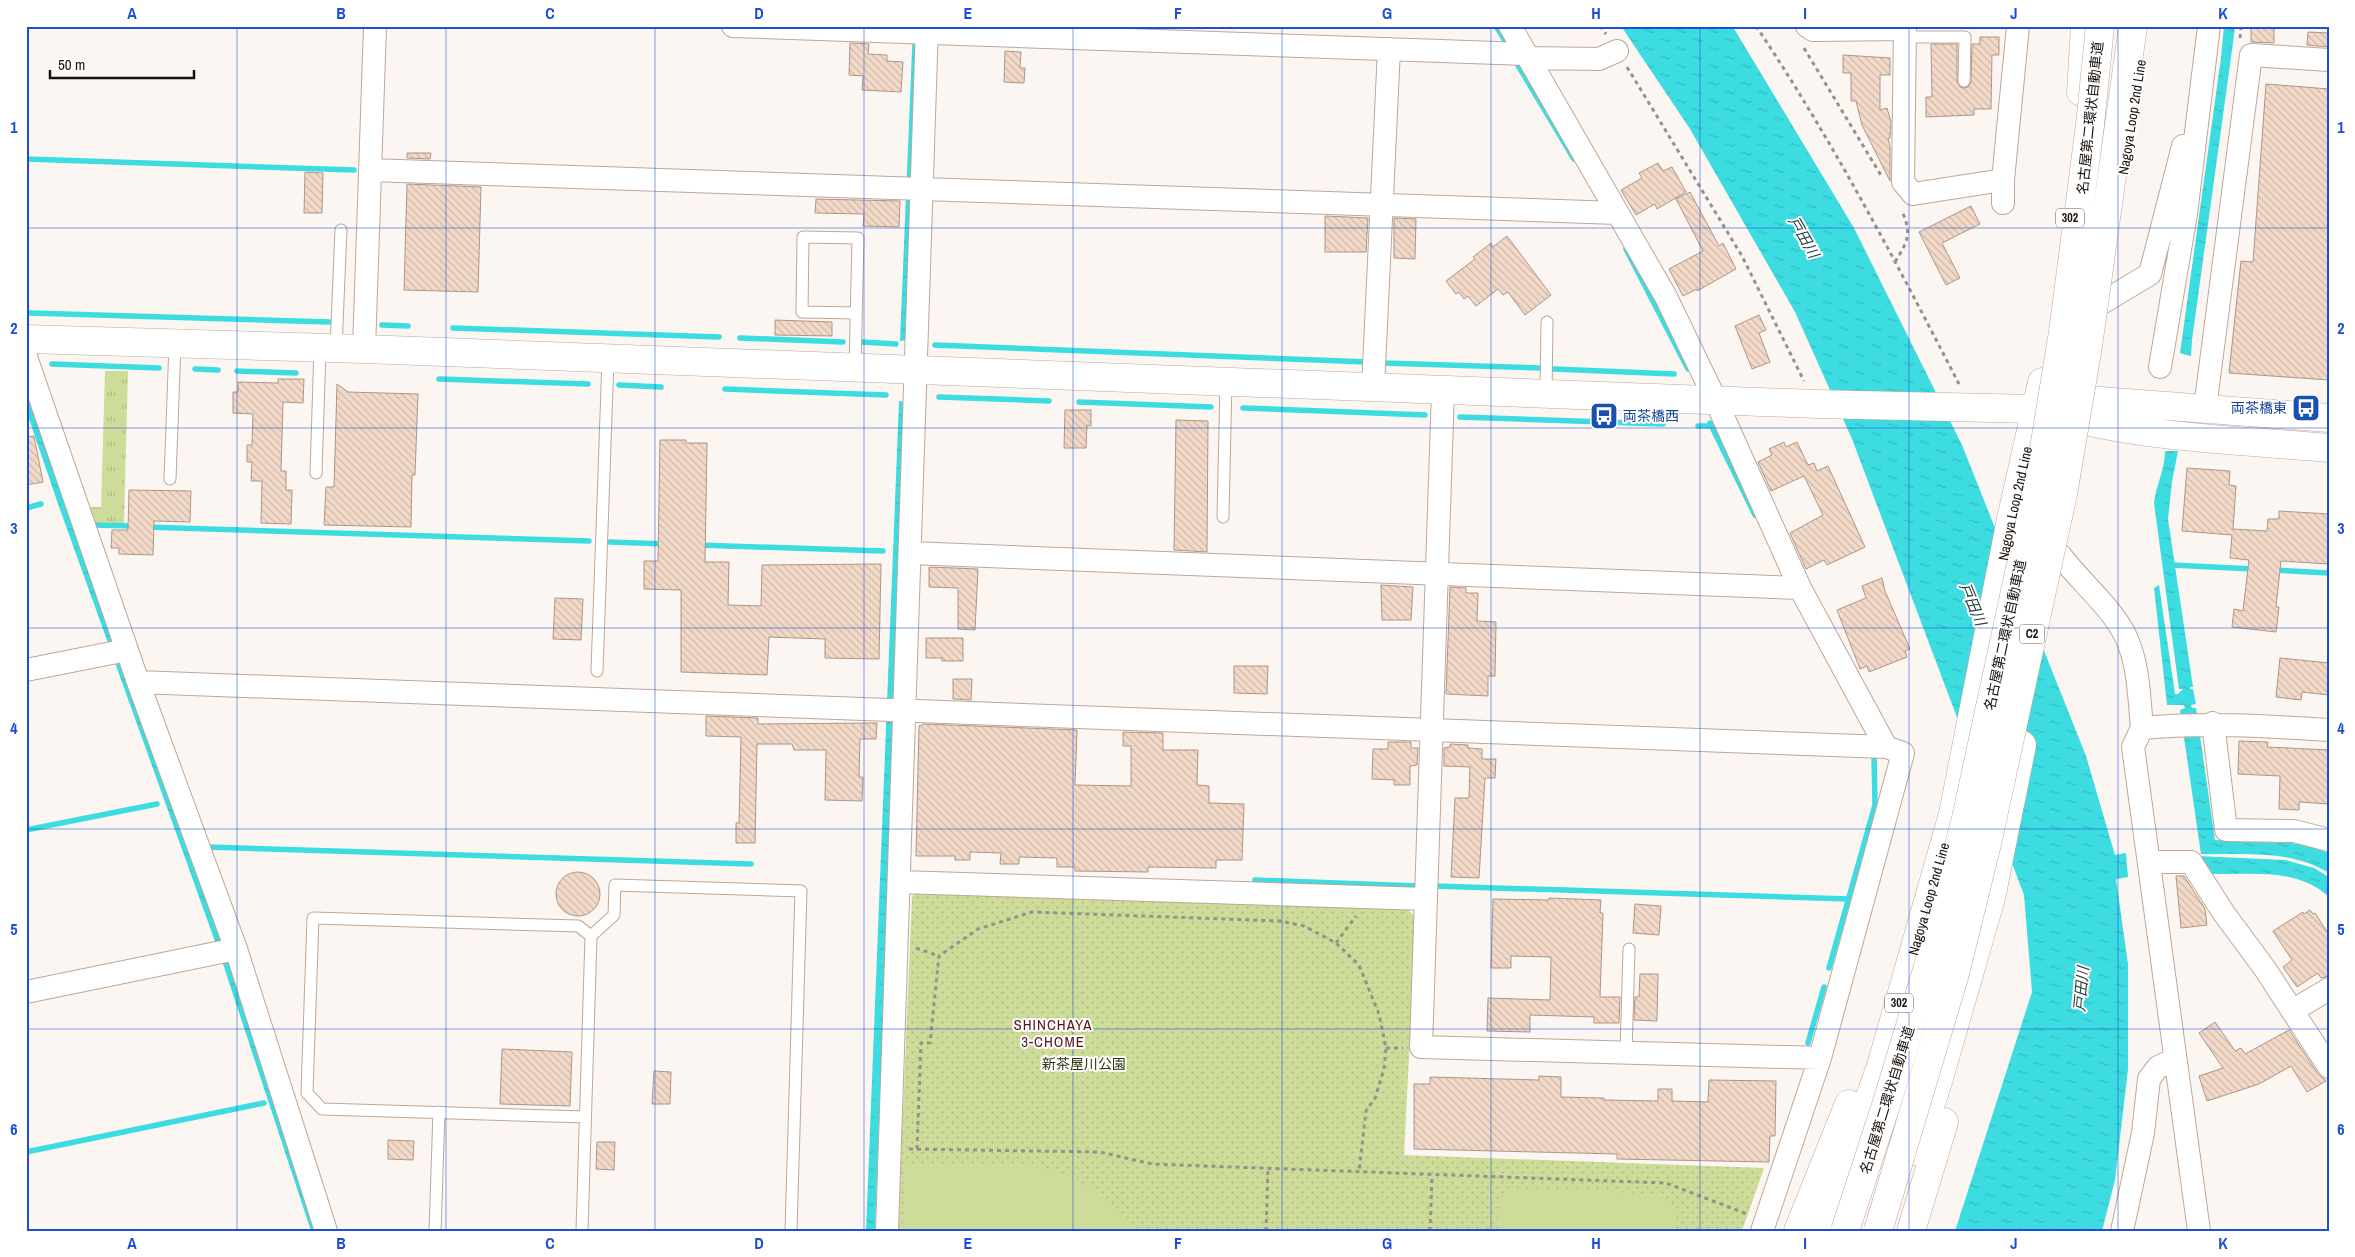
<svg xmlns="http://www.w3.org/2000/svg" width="2355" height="1257" viewBox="0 0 2355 1257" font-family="'Archivo Narrow','Noto Sans JP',sans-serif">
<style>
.grass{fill:url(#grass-tufts)}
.park{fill:url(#park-dots)}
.garden{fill:#cddd99}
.water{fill:url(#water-ripples)}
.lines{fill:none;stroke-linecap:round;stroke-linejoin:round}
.stream{stroke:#3cdce0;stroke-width:5.5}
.building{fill:url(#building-back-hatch);stroke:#ad9686}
.lane-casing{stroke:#bfa797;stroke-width:13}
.street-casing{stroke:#bfa797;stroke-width:24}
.secondary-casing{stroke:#bfa797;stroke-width:29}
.highway-casing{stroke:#bfa797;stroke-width:29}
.path{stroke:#97908c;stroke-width:3;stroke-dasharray:4 4;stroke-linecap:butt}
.lane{stroke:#fff;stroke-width:11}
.street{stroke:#fff;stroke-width:22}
.secondary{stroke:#fff;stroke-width:28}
.highway{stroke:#fff;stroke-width:28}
.highway-bridge-casing{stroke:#bfa797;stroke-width:29;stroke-linecap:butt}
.highway-bridge{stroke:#fff;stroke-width:28}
.grid{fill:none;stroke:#1d4ed8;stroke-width:1;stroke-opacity:0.55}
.labels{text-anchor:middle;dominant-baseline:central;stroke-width:4;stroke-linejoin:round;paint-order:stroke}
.shield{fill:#fff;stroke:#5e5854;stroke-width:1}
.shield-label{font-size:12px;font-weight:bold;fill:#19110b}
.street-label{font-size:14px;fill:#19110b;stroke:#fff}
.transit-label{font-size:14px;fill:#164399;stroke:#fff;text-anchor:end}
.park-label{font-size:14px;fill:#2d350b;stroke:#fff}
.water-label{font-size:15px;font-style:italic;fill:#263f40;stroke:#fff}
.neighbourhood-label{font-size:15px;letter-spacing:1px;fill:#591420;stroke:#fff}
.neatline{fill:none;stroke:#1d4ed8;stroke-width:2}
.grid-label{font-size:16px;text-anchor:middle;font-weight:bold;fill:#1d4ed8}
</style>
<defs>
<pattern id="grass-tufts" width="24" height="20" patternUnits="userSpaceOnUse" patternTransform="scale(1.25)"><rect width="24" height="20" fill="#cddd99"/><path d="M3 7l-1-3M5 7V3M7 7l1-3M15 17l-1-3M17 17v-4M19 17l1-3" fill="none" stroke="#afbd82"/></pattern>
<pattern id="park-dots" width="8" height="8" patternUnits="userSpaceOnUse" patternTransform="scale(1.25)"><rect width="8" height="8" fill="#cddd99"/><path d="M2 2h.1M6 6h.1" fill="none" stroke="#afbd82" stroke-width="1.8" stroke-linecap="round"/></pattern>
<pattern id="water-ripples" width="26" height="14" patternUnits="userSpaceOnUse" patternTransform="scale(1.25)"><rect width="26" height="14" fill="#3cdce0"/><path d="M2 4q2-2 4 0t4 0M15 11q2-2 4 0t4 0" fill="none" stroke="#34bcbf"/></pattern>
<pattern id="building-back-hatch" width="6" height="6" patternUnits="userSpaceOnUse" patternTransform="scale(1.25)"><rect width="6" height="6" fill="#f2d9c8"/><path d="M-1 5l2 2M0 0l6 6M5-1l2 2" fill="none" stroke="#cfb9aa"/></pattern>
</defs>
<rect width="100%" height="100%" fill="#fcf6f3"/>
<!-- grass -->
<path class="grass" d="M105 371H128L124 524 90 523 85 507H101Z"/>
<!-- park -->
<path class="park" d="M918 891 1408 910 1416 917 1404 1155 1764 1168 1742 1231H898L912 896Z"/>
<!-- garden -->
<path class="garden" d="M906 1164H1025L1077 1179 1107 1203 1134 1231H903Z
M1517 1188 1659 1194 1675 1209 1674 1231H1499L1500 1201Z"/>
<!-- water -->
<path class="water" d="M913 26H920L908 340 900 341Z
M1621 26 1733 27 1854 228 1962 445 2086 756 2115 855 2126 853 2128 877 2116 879 2128 964V1069L2115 1180 2102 1231H1955L2032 992 2024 895 1852 439 1795 312 1690 129Z
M2224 26H2235L2233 43 2192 340 2191 356 2180 353 2221 58Z
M26 385 230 957 319 1231H311L222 961 57 501 26 410Z
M899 401 906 402 875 1231H866Z
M2165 451H2178L2172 482 2168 519 2193 687H2190V689H2193L2196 704 2191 705 2192 708H2196L2215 840 2291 843 2310 846 2329 853V873C2291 849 2244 855 2201 854L2180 710 2185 708 2184 705H2167L2154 588 2159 585 2175 694H2178L2183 689H2179L2154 503C2156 485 2165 469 2165 451Z
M2197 856 2285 860 2314 868 2329 877V897C2298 867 2249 875 2210 874Z"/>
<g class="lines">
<!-- stream -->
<path class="stream" d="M1496 26 1507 44
M1516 62 1574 159
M26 159 354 170
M1626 249 1688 369
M30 313 329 322
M382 325 408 326
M453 328 719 337
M740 338 843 342
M862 342 896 344
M935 345 1368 362
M1383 363 1540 368
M52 364 159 368
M195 369 218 370
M1554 369 1674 374
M237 371 296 373
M439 379 588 384
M619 385 661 387
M725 389 886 395
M939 397 1049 401
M1079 402 1211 407
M1243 408 1425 415
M1460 417 1663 424
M1710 423 1755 515
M1698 426H1711
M26 508 41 504
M90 525 134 526
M146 527 589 541
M610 542 666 544
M698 545 883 551
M2171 565 2254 569
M2273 570 2329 573
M26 830 157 804
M207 847 751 864
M1255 880 1417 886
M1434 886 1848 899
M1829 968 1875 805 1874 756
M1808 1043 1824 987
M26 1152 264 1103"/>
</g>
<!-- building -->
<path class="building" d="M2251 26H2274V43L2251 42Z
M2308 32 2329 33V47L2307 45Z
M1980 37H1999V55H1992L1991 109H1974V115L1926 117V97H1932L1931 44H1957V81L1960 87 1964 88 1968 87 1971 82 1972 44H1980Z
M850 43 869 44 868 54 887 55V61L903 62 901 92 862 90 863 76 849 75Z
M1005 51 1021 52 1020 68H1025L1024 83 1004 82Z
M1843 55 1890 58V75H1880V110L1887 108 1891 122 1890 138H1888L1890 147V181L1862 125 1856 101H1851V73H1843Z
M2266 84 2329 89V380L2229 373 2241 261 2253 262Z
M407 153H431L430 159 407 158Z
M1658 163 1663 171 1672 167 1686 192 1657 209 1655 204 1636 215 1621 190 1642 178 1639 173Z
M305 172 323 173 322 213H304Z
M407 184 481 187 478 292 404 290Z
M1690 192 1719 246 1723 243 1736 269 1697 291V289L1683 296 1669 269 1703 251 1676 199Z
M816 199 900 201 899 227 863 226 864 214 815 213Z
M1971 206 1980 224 1942 243 1960 278 1946 285 1919 232Z
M1325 216 1368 218 1366 252H1325Z
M1394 218 1416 219 1415 259 1394 258Z
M1507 236 1551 295 1525 315 1508 292 1503 295 1498 289 1476 306 1468 296 1464 299 1459 292 1456 294 1446 281 1475 259 1473 257 1491 243 1493 247Z
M1759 315 1766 330 1759 333 1770 362 1752 369 1735 326Z
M775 320 832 322V336L775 335Z
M278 379H304L303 403 283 402 281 471H286V490H292L291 524 261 523 262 481H251L252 462H247V445H252L253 414 233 413V392H238V382L278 383Z
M337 384 348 392 418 394 415 475H412L411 527 324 525 326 487H334Z
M1065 410H1091V426L1087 425 1086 448H1064Z
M1176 420 1208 421 1207 552 1174 550Z
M34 436 43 482 26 485V437Z
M660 440H686V443H707L705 562H729L728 605 761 606 762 565 881 564 879 659 825 658V639L769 637 767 675 681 672V590L644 589V561H658Z
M1784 442 1786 447 1797 442 1808 465 1814 463 1817 471 1828 466 1865 547 1827 565 1824 560 1806 569 1790 533 1823 515 1804 476 1771 491 1758 462 1772 455 1769 449Z
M2187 468 2230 471 2229 485 2236 486 2233 529 2267 531 2268 519H2279V511L2329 514V564L2281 561 2276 607H2279L2276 632 2232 627 2234 609 2243 611 2249 560 2230 558 2232 535 2182 531Z
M129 490 191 491 190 522 154 521 153 555 119 554V548H111L112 530H128Z
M929 567 978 569 975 630 958 629V588L929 587Z
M1882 578 1885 591 1910 649 1905 651 1907 657 1869 672 1867 666 1860 669 1837 610 1866 598 1862 586Z
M1381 585 1413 587 1411 620H1382Z
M1450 587 1466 588V593H1478L1477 621 1496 622 1495 676H1488V696L1446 694Z
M555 598 583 599 581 640 553 639Z
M926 638H963V661H942V658H926Z
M2280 658 2329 663V695L2302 692 2301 700 2276 697Z
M1234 666H1268L1267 694 1234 693Z
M953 679H972L971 700 953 699Z
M706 716 758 718V724L877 723 876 739H860L859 777H863L862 801 825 800 826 750H794L792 744H757L755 843H736V823H739L741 737 706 736Z
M924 724 1077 730 1075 785 1131 786V746H1123V732L1163 733V750H1198L1197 785 1209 786V803L1244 804 1242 860H1216V868L1148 867V872L1075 871V867H1057V858L1019 857V864H1000L1001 853 970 852V860H955V856H916L919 726Z
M2239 741 2268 742 2267 747 2329 750V804L2299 802V810L2279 809 2280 776 2238 774Z
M1388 742H1411V748H1418L1417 765 1410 766V785H1394V780L1372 779 1373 749H1388Z
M1450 744 1468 745V748L1482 749V759H1496L1495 778H1485L1479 878 1451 877 1455 798H1469L1470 767 1444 766V748L1450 747Z
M556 894a22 22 0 1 1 44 0a22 22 0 1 1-44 0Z
M2176 876H2184L2205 909 2207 925 2181 928Z
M1549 898 1601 900 1600 913H1603L1600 997H1620L1619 1023H1594V1017L1530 1015V1032L1487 1031 1488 998 1550 1000 1551 957 1511 956V968H1491L1493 899 1549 900Z
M1635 904 1661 906 1659 935 1633 933Z
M2310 910 2313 914 2315 913 2329 935V976L2321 978 2318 973 2297 987 2283 967 2292 960 2273 931 2303 912 2304 914Z
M1640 974H1658L1657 1021 1634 1020 1635 997H1639Z
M2215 1022 2235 1051 2241 1048 2245 1054 2289 1030 2318 1074 2326 1081 2307 1092 2291 1066 2259 1084 2207 1101 2199 1076 2223 1068 2199 1033Z
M502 1049 572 1052 570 1106 500 1104Z
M654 1071 671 1072 670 1104H652Z
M1539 1076 1561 1077V1097L1604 1098V1100L1658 1101V1089H1672V1101L1708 1102 1709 1080 1776 1081 1775 1136H1770L1769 1162 1617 1159V1154L1414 1149V1084H1430V1077L1539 1080Z
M388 1140 414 1141 413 1160 388 1159Z
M597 1142H615L614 1170 596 1169Z"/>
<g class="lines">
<defs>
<path id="lane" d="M1905 37H1965L1964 81
M336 348 341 230
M855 369 858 238 803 237 802 312 856 313
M1546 394 1547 322
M316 473 320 348
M170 479 175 344
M1223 517 1226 382
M597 671 608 359
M1626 1053 1629 949
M585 1117 322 1109 307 1093 313 918 578 926 591 936
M435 1231 439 1112
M582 1231 591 936 614 915 615 885 801 891 791 1231"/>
<path id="street" d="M733 26 1526 54
M1510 26 1666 297 1716 401 1800 588 1886 747
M1807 26 1813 30 1905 29
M1905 26 1903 182 1913 194 2003 180
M1529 58 1599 59 1617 51
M370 170 1617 213
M2003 203V180L2018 26
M2100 304 2150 274 2183 146
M364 349 375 26
M26 357 138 682 236 949 326 1231
M2160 367 2186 214 2209 26
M1373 388 1389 49
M1443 390 1421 1047 1820 1058
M2205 408 2251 55 2329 60
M910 553 1800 588
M2061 556C2081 583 2112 607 2126 637 2139 665 2139 697 2142 728
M26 670 127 650
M138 682 1886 747 1903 753 1820 1058 1762 1231
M2213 723 2226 830 2294 831 2329 840
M2150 862H2191L2223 912 2265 969 2329 1067
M900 882 1425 899
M26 992 236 949
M2292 1011 2329 989
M887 1231 927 26
M2122 1231 2143 1133 2149 1079 2158 1067 2175 1059
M2199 1231 2133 747 2142 728C2205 722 2266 726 2329 730"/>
<path id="secondary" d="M26 339 364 349 1816 404 2037 409 2087 400 2329 418
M2053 413C2142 438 2237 440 2329 448"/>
<g id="highway">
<path d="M2081 92 2085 26"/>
<path d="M1915 1151 1937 1085 1991 898 2022 745"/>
<path d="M1798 1231 1849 1104"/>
<path id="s1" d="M1822 1231 1881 1066 1953 814 2011 519 2042 382"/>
<path d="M1911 1231 1944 1122"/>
</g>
</defs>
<!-- lane casing -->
<use href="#lane" class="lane-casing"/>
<!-- street casing -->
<use href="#street" class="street-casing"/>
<!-- secondary casing -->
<use href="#secondary" class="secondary-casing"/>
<!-- highway casing -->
<use href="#highway" class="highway-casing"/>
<!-- path -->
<path class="path" d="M1600 26 1606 34
M1756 26C1833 141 1896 262 1959 384
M2240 38 2241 26
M1804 48 1882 177
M1627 67 1742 256 1804 381
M1895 262C1908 241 1912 234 1902 211
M1336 943 1356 916
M916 948 939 956
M1386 1048H1403
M909 1149 1100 1152 1152 1164 1666 1183 1747 1214
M917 1149 921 1043H930L939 956 978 929 1032 912 1280 921 1304 926 1336 943 1359 965 1379 1014 1386 1048 1384 1069 1375 1098 1366 1111 1359 1172
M1266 1231 1268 1169
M1430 1231 1432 1175"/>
<!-- lane -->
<use href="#lane" class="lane"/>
<!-- street -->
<use href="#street" class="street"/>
<!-- secondary -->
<use href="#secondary" class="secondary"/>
<!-- highway -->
<use href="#highway" class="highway"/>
<defs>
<path id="highway-bridge" d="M1845 1231 1887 1102 1927 970 1966 818 2038 485 2063 332 2090 125 2100 26
M1878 1231 1954 977 1987 844 2063 494 2088 346 2133 26"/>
</defs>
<!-- highway-bridge casing -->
<use href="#highway-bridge" class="highway-bridge-casing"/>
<!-- highway-bridge -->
<use href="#highway-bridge" class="highway-bridge"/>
</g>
<!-- grid -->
<path class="grid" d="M237 26V1231M446 26V1231M655 26V1231M864 26V1231M1073 26V1231M1282 26V1231M1491 26V1231M1700 26V1231M1909 26V1231M2118 26V1231M26 228H2329M26 428H2329M26 628H2329M26 829H2329M26 1029H2329"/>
<!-- icons -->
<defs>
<symbol id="bus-square" viewBox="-11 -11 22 22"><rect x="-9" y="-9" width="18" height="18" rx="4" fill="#1a4fb4" stroke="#fff"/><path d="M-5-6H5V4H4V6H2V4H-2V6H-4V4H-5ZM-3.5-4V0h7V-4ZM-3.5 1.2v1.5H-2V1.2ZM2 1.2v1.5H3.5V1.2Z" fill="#fff"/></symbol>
</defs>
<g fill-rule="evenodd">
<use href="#bus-square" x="2290" y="392" width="32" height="32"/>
<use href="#bus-square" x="1588" y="400" width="32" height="32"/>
</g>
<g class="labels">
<!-- shield labels -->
<g class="shield">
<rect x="2056" y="208.5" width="28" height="19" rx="4"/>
<rect x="2019.5" y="624.5" width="25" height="19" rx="4"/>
<rect x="1885" y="993.5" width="28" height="19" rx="4"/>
</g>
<g class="shield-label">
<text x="2070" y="218">302</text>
<text x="2032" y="634">C2</text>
<text x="1899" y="1003">302</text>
</g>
<!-- street labels -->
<g class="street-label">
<text transform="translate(2132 117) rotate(-81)">Nagoya Loop 2nd Line</text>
<text transform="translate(2090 118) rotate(-84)">名古屋第二環状自動車道</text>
<text stroke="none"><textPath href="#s1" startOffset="754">Nagoya Loop 2nd Line</textPath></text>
<text transform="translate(2005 635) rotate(-78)">名古屋第二環状自動車道</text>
<text stroke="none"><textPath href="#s1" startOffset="349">Nagoya Loop 2nd Line</textPath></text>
<text transform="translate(1887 1100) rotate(-73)">名古屋第二環状自動車道</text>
</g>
<!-- transit labels -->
<g class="transit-label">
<text x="2287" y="408">両茶橋東</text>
<text x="1623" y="416" text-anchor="start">両茶橋西</text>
</g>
<!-- park labels -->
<g class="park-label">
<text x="1084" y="1064">新茶屋川公園</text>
</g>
<!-- water labels -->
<g class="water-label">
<text transform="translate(1804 237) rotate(60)">戸田川</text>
<text transform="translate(1973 604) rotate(67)">戸田川</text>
<text transform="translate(2081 989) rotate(-85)">戸田川</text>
</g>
<!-- neighbourhood labels -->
<g class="neighbourhood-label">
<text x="1053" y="1024">SHINCHAYA<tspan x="1053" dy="17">3-CHOME</tspan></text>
</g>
</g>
<!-- border -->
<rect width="2355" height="1257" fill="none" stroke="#ffffff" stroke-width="55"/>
<!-- scale -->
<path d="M50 70v8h144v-8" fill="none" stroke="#19110b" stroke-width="2.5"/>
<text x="58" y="70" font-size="15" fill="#19110b" stroke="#ffffff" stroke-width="4" paint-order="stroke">50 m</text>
<rect x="28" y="28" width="2300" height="1202" class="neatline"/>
<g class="grid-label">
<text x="132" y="19">A</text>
<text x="341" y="19">B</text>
<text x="550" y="19">C</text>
<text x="759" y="19">D</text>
<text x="968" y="19">E</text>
<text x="1178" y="19">F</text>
<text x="1387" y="19">G</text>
<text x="1596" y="19">H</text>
<text x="1805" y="19">I</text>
<text x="2014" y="19">J</text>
<text x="2223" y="19">K</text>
<text x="14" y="133">1</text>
<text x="2341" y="133">1</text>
<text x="14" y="334">2</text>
<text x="2341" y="334">2</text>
<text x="14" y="534">3</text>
<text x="2341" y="534">3</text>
<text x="14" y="734">4</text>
<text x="2341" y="734">4</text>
<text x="14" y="935">5</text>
<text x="2341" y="935">5</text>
<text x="14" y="1135">6</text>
<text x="2341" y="1135">6</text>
<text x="132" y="1249">A</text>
<text x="341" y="1249">B</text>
<text x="550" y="1249">C</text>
<text x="759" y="1249">D</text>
<text x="968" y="1249">E</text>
<text x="1178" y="1249">F</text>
<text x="1387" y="1249">G</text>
<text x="1596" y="1249">H</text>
<text x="1805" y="1249">I</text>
<text x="2014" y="1249">J</text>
<text x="2223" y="1249">K</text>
</g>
</svg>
